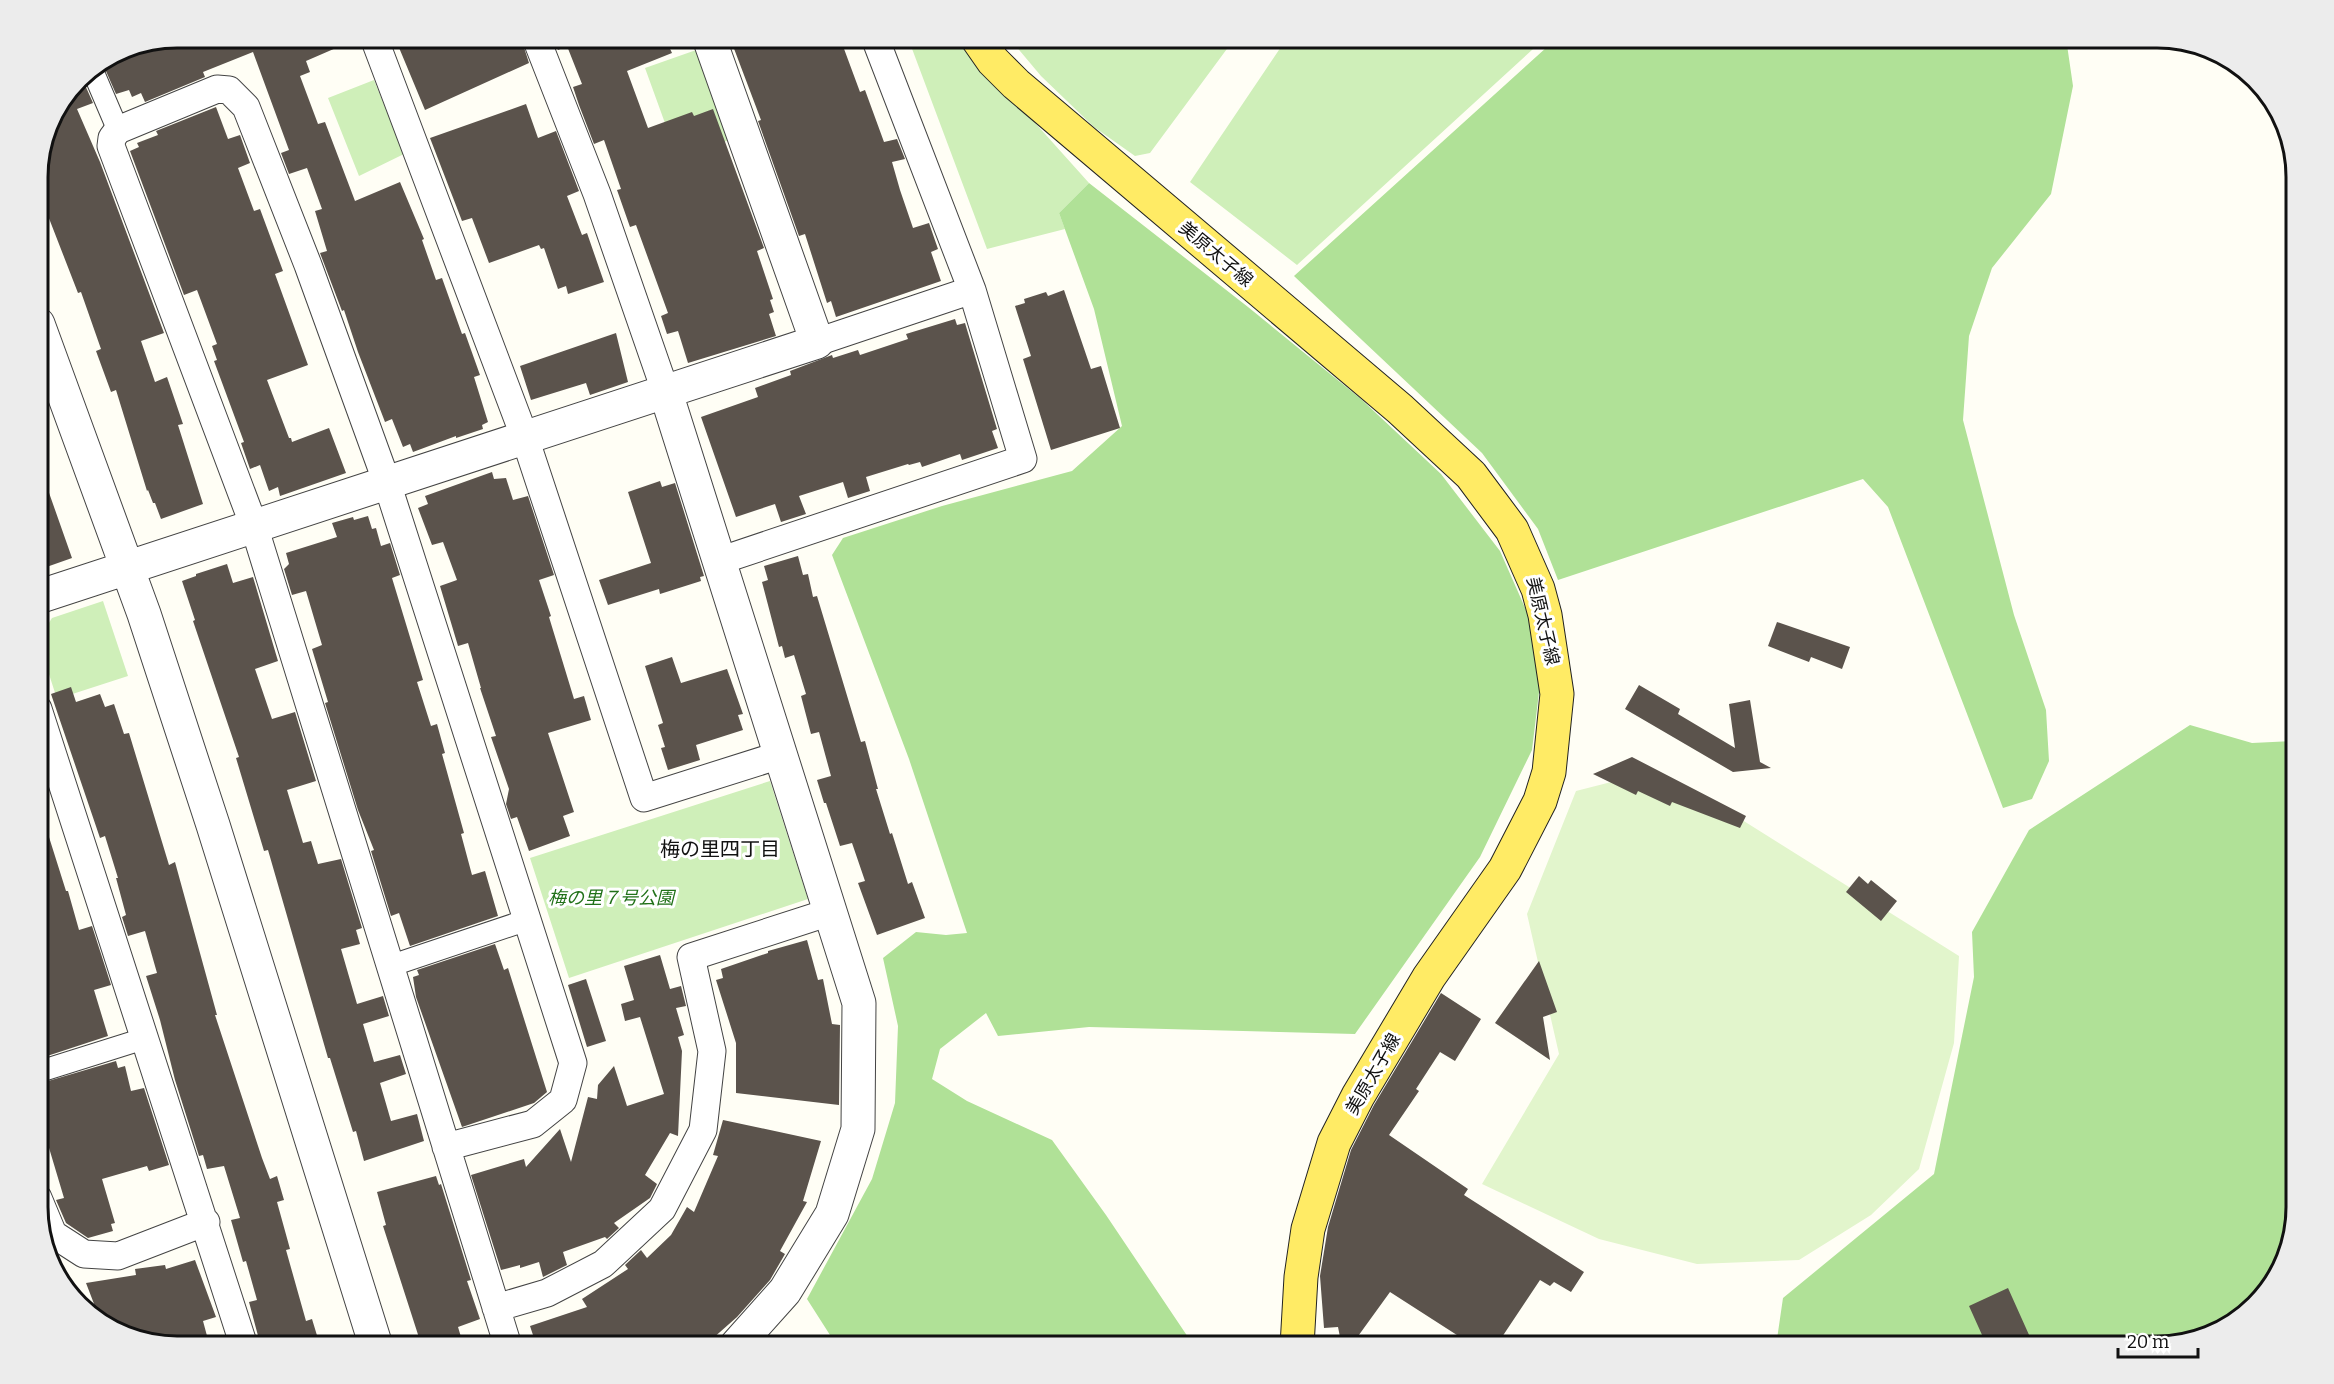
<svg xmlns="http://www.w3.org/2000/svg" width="2334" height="1384" viewBox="0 0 2334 1384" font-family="Bitter,'Noto Sans JP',serif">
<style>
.green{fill:#cfefb9}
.forest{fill:#b0e197}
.pitch{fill:#e2f5cc}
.building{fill:#5b534c}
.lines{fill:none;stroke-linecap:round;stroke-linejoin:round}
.pedestrian-casing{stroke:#444;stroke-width:23}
.minor-casing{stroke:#444;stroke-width:29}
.tertiary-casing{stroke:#444;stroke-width:35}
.primary-casing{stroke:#222;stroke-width:35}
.pedestrian{stroke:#fff;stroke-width:21}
.minor{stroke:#fff;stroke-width:27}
.tertiary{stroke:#fff;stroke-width:33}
.primary{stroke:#ffeb65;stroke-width:33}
.labels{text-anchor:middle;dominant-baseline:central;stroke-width:6;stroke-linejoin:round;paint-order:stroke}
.street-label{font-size:18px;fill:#111;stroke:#fff}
.park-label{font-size:18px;font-style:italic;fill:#217119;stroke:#fff}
.neighbourhood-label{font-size:20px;fill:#111;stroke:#fff}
.rim{fill:none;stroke:#111;stroke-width:3}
</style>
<rect width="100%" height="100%" fill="#fffef5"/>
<!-- green -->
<path class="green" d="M908 38H972L1028 115 1089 183 1059 213 1065 229 987 249Z
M1009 38H1235L1150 153 1135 156 1094 127 1041 76Z
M1287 38H1545L1297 265 1190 182Z
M699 49 732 139 678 159 645 68Z
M374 80 404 154 359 176 328 98Z
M103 601 128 676 57 699 38 640 52 618Z
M770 781 808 899 569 978 530 858Z"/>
<!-- forest -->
<path class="forest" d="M1557 38H2066L2073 86 2051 194 1992 268 1969 336 1963 420 2014 615 2046 710 2049 761 2032 799 2003 808 1888 507 1863 479 1558 580 1538 529 1482 453 1294 276Z
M1089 183 1248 307 1361 399 1441 474 1500 551 1544 651 1532 750 1480 857 1355 1034 1089 1027 998 1036 986 1013 940 1049 932 1079 967 1101 1052 1140 1106 1215 1194 1346H920L903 1337 882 1346H837L807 1299 872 1179 895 1103 898 1026 883 958 916 932 946 935 967 933 909 759 832 555 843 538 942 506 1072 471 1122 426 1094 309 1059 213Z
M2190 725 2252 743 2296 741V1208L2278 1277 2227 1328 2158 1346H1776L1783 1298 1934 1174 1974 977 1972 932 2029 830Z"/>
<!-- pitch -->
<path class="pitch" d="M1623 779 1739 818 1959 956 1954 1043 1919 1169 1871 1215 1799 1260 1697 1264 1599 1239 1482 1184 1559 1054 1527 914 1576 791Z"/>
<!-- building -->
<path class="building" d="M177 38H359L306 61 310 72 300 76 318 124 325 122 355 201 400 182 424 239 422 240 436 280 442 278 462 334 465 333 480 375 474 377 488 422 482 425 483 429 456 438V436L413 452 410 444 403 447 392 419 385 422 358 352 344 310 342 311 320 253 327 251 315 211 322 209 307 168 289 174 281 153 289 150 253 52 203 72 205 77 145 102 141 93 132 97 129 90 116 94 102 62 144 44Z
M395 38H521L529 63 425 110Z
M553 38H665L672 53 627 71 648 128 692 112 694 116 713 109 764 248 757 251 773 299 770 300 774 312 769 314 776 336 688 363 678 331 667 334 661 316 668 313 636 225 630 227 617 190 621 189 604 140 594 144 579 105 573 87 582 84 567 46 558 50Z
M730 38H840L860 92 865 90 884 142 897 139 905 159 892 162 900 190 913 228 929 223 938 249 931 252 941 281 836 317 831 301 827 303 805 234 799 236 758 121 761 120Z
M81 76 93 103 77 109 100 162 164 333 141 341 155 382 167 377 183 424 178 425 203 504 161 519 155 503H153L148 490 147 491 116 390 111 392 96 351 101 349 81 292 78 293 38 190V168L48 123Z
M526 104 538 138 556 131 579 191 567 196 582 235 587 233 604 282 568 294 566 286 558 289 544 248 541 249 539 245 489 263 472 218 462 221 430 138Z
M216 107 228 139 240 135 250 163 238 168 254 211 260 209 283 271 275 274 308 365 267 380 289 438H291L292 442 329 428 346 473 280 496 278 487 269 491 260 465 250 469 241 443 244 442 214 361 217 360 212 346 217 344 197 290 184 295 130 151 139 147 137 143 158 135 156 131Z
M1064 290 1091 369 1101 366 1120 428 1051 450 1023 359 1031 356 1015 306 1025 303 1024 299 1046 292 1048 296Z
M955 319 957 325 965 323 997 429 992 431 998 448 962 460 960 454 922 467 920 462 909 465 908 464 866 477 870 491 848 498 843 482 799 496 806 514 781 522 775 504 736 517 701 417 758 397 755 388 791 375 790 371 832 355 833 358 858 350 860 355 908 339 906 334Z
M616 333 628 382 590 395 586 383 531 400 520 366Z
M38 470H41L72 558 38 570Z
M492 472 494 479 506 478 513 500 528 496 554 575 539 580 551 616 549 617 574 699 584 696 591 720 548 733 574 812 563 816 570 836 529 851 517 817 511 819 506 804 509 789 491 737 496 736 480 688H481L468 643 458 646 440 586 457 580 443 542 432 545 418 508 428 504 425 496Z
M660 481 662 487 675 483 704 576 700 577 701 581 660 594 659 589 608 605 599 580 651 563 628 492Z
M368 516 372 529 376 528 381 546 390 543 400 575 392 578 423 680 417 682 431 726 437 724 445 753 442 754 464 833 461 834 472 875 485 871 498 916 410 946 399 913 391 916 371 851 374 850 358 810 325 703 328 702 312 649 322 645 306 591 292 595 284 569 289 564 286 553 337 537 332 523 353 517 354 520Z
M798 556 803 575 808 574 813 597 817 596 861 742 865 741 878 789H876L890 834 892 833 908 884 912 882 925 918 877 935 858 883 865 881 852 843 840 846 826 803H824L817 780 831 776 819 732 811 734 801 696 806 694 794 655 785 658 782 646 779 647 762 582 768 580 764 566Z
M227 564 233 583 253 577 278 661 255 669 272 719 295 712 316 781 287 790 303 843 311 841 318 864 341 859 362 928 356 930 360 944 341 949 357 1004 383 996 389 1016 363 1024 374 1062 400 1055 406 1074 380 1083 391 1121 417 1114 424 1141 364 1161 356 1131 353 1132 330 1058H328L268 850 264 851 236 758 239 757 193 621 195 620 182 581 196 576V574Z
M1777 622 1850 647 1842 669 1811 657 1809 662 1768 646Z
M672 657 681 683 727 669 743 714 738 715 743 730 696 745 700 760 668 770 661 748 665 747 658 725 663 723 645 666Z
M1639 685 1680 709 1678 714 1735 748 1729 704 1750 700 1760 762 1771 768 1733 772 1625 709Z
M71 687 76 702 100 694 105 707 114 704 124 734 129 733 169 865 175 862 217 1015H215L262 1158 270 1179 277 1176 284 1200 277 1202 290 1249 286 1250 306 1321 312 1319 319 1342 315 1343 316 1347H261L249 1302 257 1300 246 1261 243 1262 231 1220 240 1218 224 1166 207 1169 203 1155 199 1156 175 1080 160 1020 146 976 157 973 145 931 128 936 122 917 126 915 116 878H118L105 836 100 838 51 694Z
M1632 757 1746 816 1740 828 1672 802 1670 806 1638 791 1636 795 1593 774Z
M38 818H43L66 891H68L79 930 92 926 111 985 94 990 108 1036 38 1059Z
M1859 876 1868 884 1871 880 1897 901 1881 921 1846 892Z
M807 940 818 980 823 979 832 1024 840 1025 839 1105 736 1093V1043L716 980 723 978 721 969 768 953V951Z
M495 944 504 970 508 968 547 1092 534 1103 462 1127 416 997 413 977 419 975 417 970Z
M660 955 670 989 681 986 686 1006 676 1008 684 1035 678 1037 682 1051 678 1136 670 1133 645 1175 657 1184 650 1198 614 1223 619 1228 607 1239 605 1237 563 1252 567 1265 543 1277 539 1262 520 1268V1265L501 1270 471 1175 524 1159 526 1167 560 1129 571 1162 588 1097 597 1099 598 1085 614 1066 627 1106 664 1094 640 1017 625 1021 621 1004 634 1000 624 966Z
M1539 961 1557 1012 1543 1017 1550 1060 1495 1023Z
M586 979 606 1041 587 1047 568 985Z
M1441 993 1481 1019 1455 1061 1440 1052 1416 1089 1419 1091 1389 1135 1468 1189 1464 1195 1584 1272 1571 1292 1554 1282 1550 1286 1540 1280 1496 1346H1474L1390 1292 1356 1339 1341 1342 1338 1327 1324 1328 1320 1276 1328 1227 1351 1150 1374 1105Z
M116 1061 118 1068 125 1066 131 1091 144 1088 169 1165 149 1171 147 1166 102 1179 115 1223 111 1224 113 1231 88 1238 66 1223 56 1200 64 1198 38 1111V1084Z
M723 1120 821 1141 803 1201 807 1202 780 1251 785 1254 770 1280 737 1317 703 1347H638L631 1335 614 1347H537L530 1326 587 1307 582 1299 628 1269 625 1265 641 1250 647 1258 671 1235 687 1207 694 1212 718 1156 713 1155Z
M436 1176 439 1185 441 1184 471 1280 467 1281 480 1319 458 1327 464 1347H422L383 1226 386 1225 377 1192Z
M195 1260 216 1317 203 1321 210 1347H177L107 1328 101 1322 86 1283 136 1275 135 1269 165 1265 166 1269Z
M2008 1288 2034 1346H1987L1969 1306Z"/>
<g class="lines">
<defs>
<path id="pedestrian" d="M92 69 118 130
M390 966 527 920
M38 1072 146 1038"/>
<path id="minor" d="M374 38 525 438 644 798 780 755
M536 38 597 194 666 393
M817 342 972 290
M719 561 1023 459 972 290 875 38
M38 709 244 1346
M446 1147 533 1124 563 1100 573 1063 387 483 308 265 246 107 229 90 217 89 118 130 112 138 111 146 254 526 508 1346
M38 1198 53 1234 84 1254 118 1256 206 1222
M496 1308 547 1293 603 1264 662 1209 703 1130 712 1051 691 957 830 912"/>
<path id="tertiary" d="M38 324 144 614 213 825 376 1346
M666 393 859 1003 858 1129 832 1214 785 1291 736 1346
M38 597 817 342 709 38"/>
<path id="primary" d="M977 38 993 61 1016 84 1400 409 1471 475 1512 530 1538 589 1545 615 1557 694 1549 772 1540 801 1505 869 1429 977 1358 1096 1334 1143 1308 1229 1301 1277 1297 1346"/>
</defs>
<!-- pedestrian casing -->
<use href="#pedestrian" class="pedestrian-casing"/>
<!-- minor casing -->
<use href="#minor" class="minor-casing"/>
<!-- tertiary casing -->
<use href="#tertiary" class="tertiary-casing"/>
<!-- primary casing -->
<use href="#primary" class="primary-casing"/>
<!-- pedestrian -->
<use href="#pedestrian" class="pedestrian"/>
<!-- minor -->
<use href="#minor" class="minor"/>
<!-- tertiary -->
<use href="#tertiary" class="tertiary"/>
<!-- primary -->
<use href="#primary" class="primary"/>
</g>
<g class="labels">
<!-- street labels -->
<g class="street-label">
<text transform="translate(1216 254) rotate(40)">美原太子線</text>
<text transform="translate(1543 621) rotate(77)">美原太子線</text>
<text transform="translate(1373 1074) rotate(-60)">美原太子線</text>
</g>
<!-- park labels -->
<g class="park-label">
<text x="611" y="898">梅の里７号公園</text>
</g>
<!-- neighbourhood labels -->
<g class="neighbourhood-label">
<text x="720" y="849">梅の里四丁目</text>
</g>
</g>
<!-- crop -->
<path d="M0 0H2334V1384H0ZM177 48H2157A129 129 0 0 1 2286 177V1207A129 129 0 0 1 2157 1336H177A129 129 0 0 1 48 1207V177A129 129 0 0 1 177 48Z" fill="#ececec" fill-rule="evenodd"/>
<path class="rim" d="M177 48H2157A129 129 0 0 1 2286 177V1207A129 129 0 0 1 2157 1336H177A129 129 0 0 1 48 1207V177A129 129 0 0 1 177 48Z"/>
<!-- scale -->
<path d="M2118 1348v9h80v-9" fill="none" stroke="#111111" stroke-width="3"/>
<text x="2127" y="1348" font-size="18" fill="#111111" stroke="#ffffff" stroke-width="4.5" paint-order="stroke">20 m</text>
</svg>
